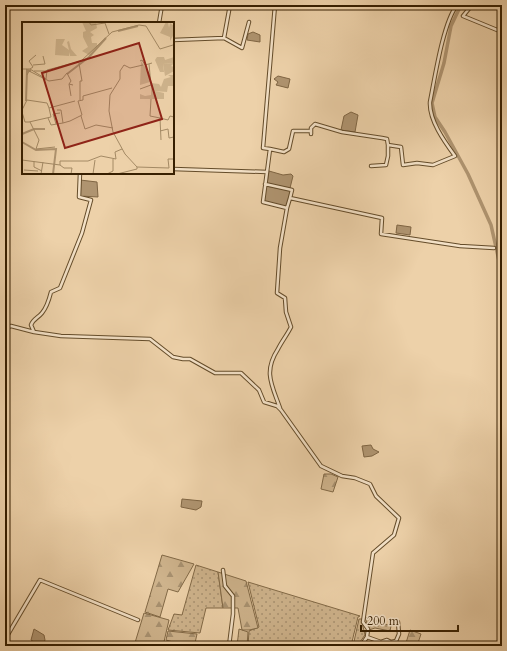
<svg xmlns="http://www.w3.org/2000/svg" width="507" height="651" viewBox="0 0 507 651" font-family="Cardo,serif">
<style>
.grass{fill:url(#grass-dots);stroke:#826946}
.forest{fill:url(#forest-firs);stroke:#826946}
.water{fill:#af9470;stroke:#7f6543}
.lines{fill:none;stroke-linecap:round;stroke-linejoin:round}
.canal{stroke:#af9470;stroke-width:3.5}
.street-casing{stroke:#644c2a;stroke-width:4.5}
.street{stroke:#f3e1c7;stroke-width:2.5}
.inset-river{fill:none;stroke:#af9470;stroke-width:2}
.inset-road{fill:none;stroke:#a48a65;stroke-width:1}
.view{fill:#8f2418;fill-opacity:0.15;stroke:#8f2418;stroke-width:2}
.inset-edge{fill:none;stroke:#371f00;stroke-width:2}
</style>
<defs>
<pattern id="grass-dots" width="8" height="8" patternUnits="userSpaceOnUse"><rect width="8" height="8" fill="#ceb38c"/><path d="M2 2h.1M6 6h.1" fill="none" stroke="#a89170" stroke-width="1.8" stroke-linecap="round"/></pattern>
<pattern id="forest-firs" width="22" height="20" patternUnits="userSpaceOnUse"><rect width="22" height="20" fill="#ceb38c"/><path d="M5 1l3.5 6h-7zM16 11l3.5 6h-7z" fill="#a89170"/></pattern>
</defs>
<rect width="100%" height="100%" fill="#edd1a9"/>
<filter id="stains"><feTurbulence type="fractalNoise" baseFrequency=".005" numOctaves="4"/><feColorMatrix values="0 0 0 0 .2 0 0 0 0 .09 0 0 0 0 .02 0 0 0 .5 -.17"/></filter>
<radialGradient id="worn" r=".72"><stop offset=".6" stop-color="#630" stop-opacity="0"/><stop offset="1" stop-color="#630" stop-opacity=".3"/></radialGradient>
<!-- grass -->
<path class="grass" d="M196 565 218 572 223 608H206L200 633 168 630 174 614 182 615Z
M248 582 360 616 358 617 351 646H248L249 631 259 627Z
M365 617 391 626 390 631 375 628 369 630Z
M359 619H363L362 622 365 635 357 646H353Z"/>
<!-- forest -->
<path class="forest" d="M324 474H331L338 477 333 492 321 489Z
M162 555 194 564 178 592 168 589 160 617 145 612Z
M218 572 246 581 258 628 249 630H242L248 632 247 646H237L239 629 242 630 238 608H223Z
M144 613 169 620 163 646H134Z
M410 630 421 634 417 646H405Z
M168 631 197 634 195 643 203 644V646H173V642L166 640Z"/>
<!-- water -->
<path class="water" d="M253 32 260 35V42L247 40 248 34Z
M278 76 290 79 288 88 276 85 278 82 274 79Z
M351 112 358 115 355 132 341 130 344 116Z
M269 171 283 175 291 174 293 176 290 188 267 184Z
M80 180 97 182 98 197 80 196Z
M266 186 291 191 287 207 264 201Z
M397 225 411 227 410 235 396 233Z
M371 445 373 449 379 452 372 456 364 457 362 446Z
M182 499 202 501 201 507 196 510 181 507Z
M34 629 44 635 45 640 43 645 37 644 31 640Z"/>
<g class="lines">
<!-- canal -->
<path class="canal" d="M461 5 451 26 444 63 432 103 435 117 445 132 468 174 491 225 502 274"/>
<defs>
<path id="street" d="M472 5 463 16 502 32
M159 23 162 5
M224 38 230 5
M173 40 224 38 242 48 249 22
M311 134V128L315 124 342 132 382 138 387 139 388 145
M270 149 263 148 275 5
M371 166 386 165 388 156V145L401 147 403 165 417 163 433 165 455 156C444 141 429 120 430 102 435 77 443 23 457 5
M173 169 267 172 263 202 287 208 280 248 277 293 285 298 286 312 291 327C287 335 282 341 278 349 263 372 272 385 280 408
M267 172 270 149 284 152 289 149 293 131H310
M265 184 292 190 290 198 382 218 381 234 460 246 494 248
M287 208 290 198
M5 328 11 326 34 332 61 336 150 339 173 357 183 359H190L215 373H241L259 390 264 402 277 406 281 410 321 466 342 476 355 478 370 484 376 496 399 518 394 535 373 553 363 622 368 629 367 637
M34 332 31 325C33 319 38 318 42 313 47 307 49 300 51 292L60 288 82 233 91 200 79 197 80 173
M223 570 225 586 233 596V614L229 646
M7 636 40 580 138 620
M361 646 367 637 381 642 387 640 391 642 396 641 399 634 398 622"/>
</defs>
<!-- street casing -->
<use href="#street" class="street-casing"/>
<!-- street -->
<use href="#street" class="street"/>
</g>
<!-- overview -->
<g transform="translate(22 22)">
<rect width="152" height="152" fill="#edd1a9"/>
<path d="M135 35H142L143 38 152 35V41L141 42 142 50H138L133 38ZM119 39 128 52V60L118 63Z" fill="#ceb38c"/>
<path d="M60 0H74L75 6 68 10 72 13 69 15 70 21H75V26L67 33 60 29 66 25 61 15V10L64 9ZM144 0H146L147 6 148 1 152 4V12L148 19V15L138 11ZM34 17H43L40 23 47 28 45 20 47 19 49 27 55 34H62H48V30L47 34 33 33ZM146 53H152V64H146L145 70 133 69 142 71V77H118V72L123 74 129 73V61L137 62 139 65 142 57 149 55Z" fill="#ceb38c"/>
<path d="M152 41 149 44 152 45V49L143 54 141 42Z" fill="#ceb38c"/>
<path class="inset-river" d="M96 9 116 4M45 52 67 35 84 16M4 79 5 48 9 49M0 112 12 107H23M0 120 14 128 34 127 31 152"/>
<path class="inset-road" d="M67 0 69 3 83 1 87 12M118 39 120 38 123 43 130 41M0 41V58M57 41 60 59H58V78M11 43 23 42 21 34M121 43 108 46 102 43 98 49V57L88 73 87 89 91 110 103 132 115 145 147 146 146 137H152M1 47H8L24 57 25 48 59 39 90 10 117 3 124 4 138 27 151 23M8 47 11 45 7 39 14 33M12 49H25M5 53 7 49 27 59 40 57 45 51 49 59 47 62 51 63M47 62 49 74M118 67 129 63 127 42M129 77 128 94 138 96M0 88 5 78 25 81 27 86M35 88H39L41 101 48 99 60 93 56 79 61 78V74L90 66M0 90 3 100H7L29 95 27 86 53 79M59 94 63 107 74 103 91 106M26 96 29 103 41 101M8 100 17 118 14 127 33 125M34 102 31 92 38 91M138 109 146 107 147 116 152 115M139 118 138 96 146 98 148 94 152 95M0 138 38 143V139H66L79 134 94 137 93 130 100 127M12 139V145L20 149M38 143 42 146H50L49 152M2 148 16 149M19 152 21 140M71 152 73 138M85 152 91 149V137M95 152 115 147V145"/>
<path class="view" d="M117 21 140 97 43 126 20 51Z"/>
<rect width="152" height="152" class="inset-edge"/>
</g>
<!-- margin -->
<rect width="507" height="651" fill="none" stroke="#edd1a9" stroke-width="20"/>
<rect x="6" y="6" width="495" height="639" fill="none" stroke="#371f00" stroke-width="2"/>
<rect x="10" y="10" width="487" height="631" fill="none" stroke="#371f00"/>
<!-- scale -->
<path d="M361 625v6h97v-6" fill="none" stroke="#371f00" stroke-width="2"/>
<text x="367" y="625" font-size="12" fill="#371f00" stroke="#f3e1c7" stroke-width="3" paint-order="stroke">200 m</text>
<rect width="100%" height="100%" filter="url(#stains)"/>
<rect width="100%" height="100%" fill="url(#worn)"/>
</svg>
